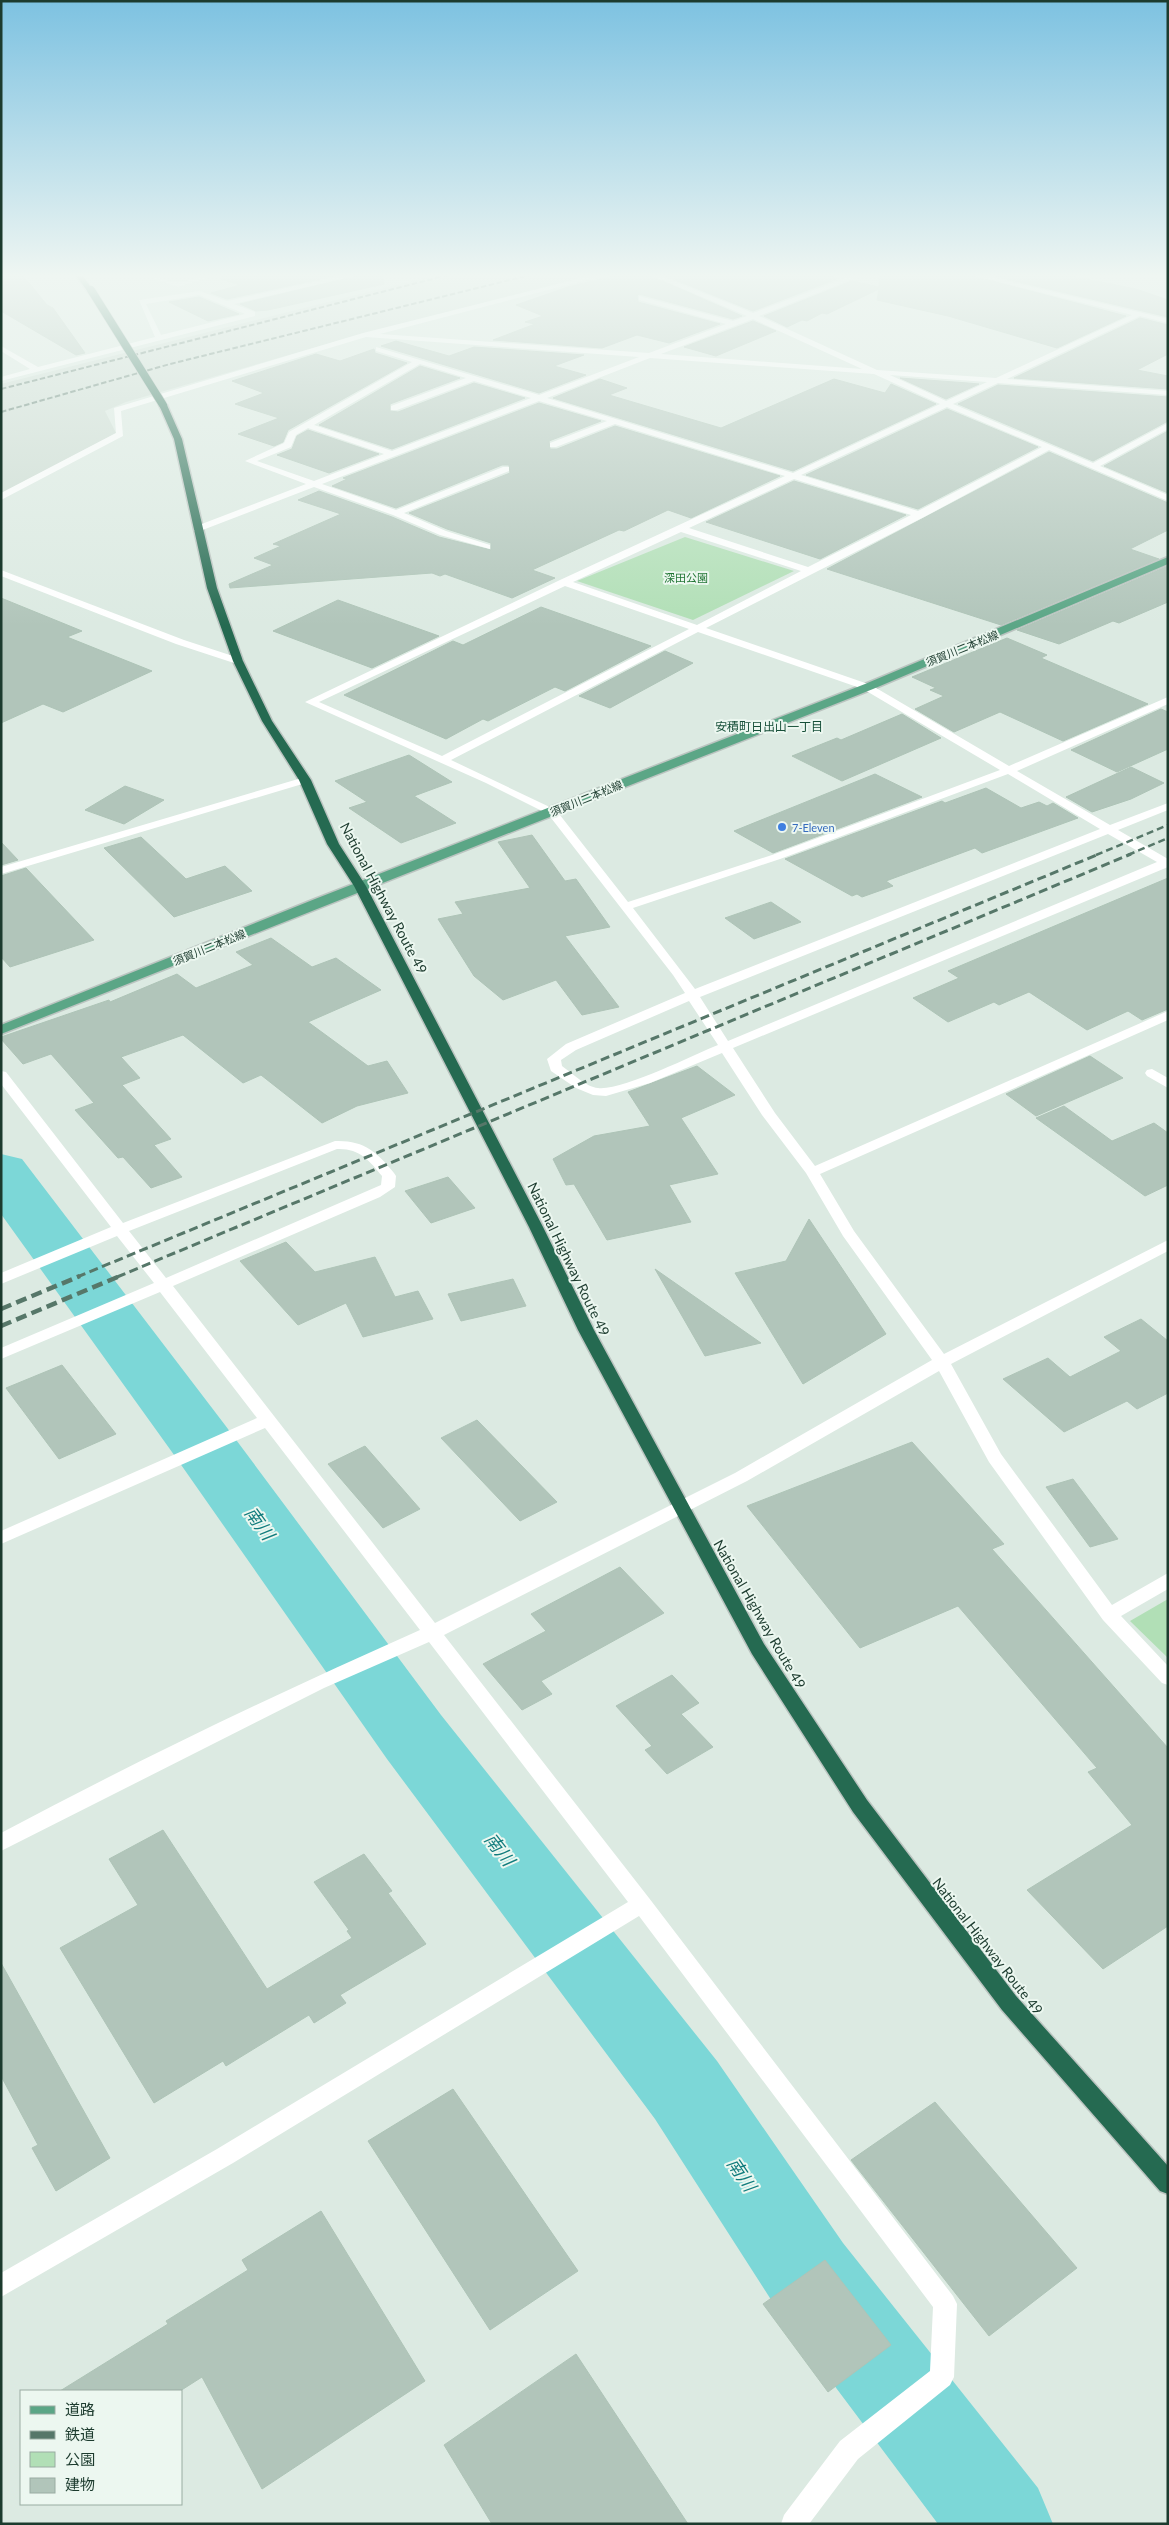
<svg xmlns="http://www.w3.org/2000/svg" width="1169" height="2525" viewBox="0 0 1169 2525" font-family="Lato,'Noto Sans JP',sans-serif">
<style>
.built{fill:#cadad0}
.green{fill:#b1dfb6}
.lines{fill:none;stroke-linecap:round;stroke-linejoin:round}
.river{fill:#7cd7d7;fill-rule:evenodd}
.building{fill:#b1c5ba;stroke:#aec4b7}
.major-casing{stroke:#bbc4c0;stroke-width:3}
.highway-casing{stroke:#bbc4c0;stroke-width:3}
.minor{fill:#fff;fill-rule:evenodd}
.major{fill:#5ba686;fill-rule:evenodd}
.highway{fill:#256a51;fill-rule:evenodd}
.rail-far3{stroke:#567769;stroke-width:2;stroke-dasharray:5.5 2.5;stroke-linecap:butt}
.rail-far2{stroke:#567769;stroke-width:2.5;stroke-dasharray:7 4;stroke-linecap:butt}
.rail-far1{stroke:#567769;stroke-width:3;stroke-dasharray:9 4.5;stroke-linecap:butt}
.rail{stroke:#567769;stroke-width:4.5;stroke-dasharray:11 5.5;stroke-linecap:butt}
.highway-bridge-casing{stroke:#bbc4c0;stroke-width:9;stroke-linecap:butt}
.highway-bridge{stroke:#256a51;stroke-width:8}
.shop-dot{fill:#3f7fe0;stroke:#ecf7f0;stroke-width:2}
.labels{text-anchor:middle;dominant-baseline:central;stroke-width:4;stroke-linejoin:round;paint-order:stroke}
.far-park-label{font-size:11px;fill:#227635;stroke:#ecf7f0}
.far-street-label{font-size:11px;fill:#1c3b2e;stroke:#ecf7f0}
.far-shop-label{font-size:11px;fill:#366cbe;stroke:#ecf7f0;text-anchor:start}
.far-neighbourhood-label{font-size:12px;fill:#164f38;stroke:#ecf7f0}
.street-label{font-size:14px;fill:#1c3b2e;stroke:#ecf7f0}
.near-water-label{font-size:18px;font-style:italic;fill:#117c7d;stroke:#ecf7f0}
</style>
<rect width="100%" height="100%" fill="#dceae2"/>
<!-- built -->
<path class="built" d="M444 273H598L344 339 126 402 105 411 116 433 1 494V384Z"/>
<!-- green -->
<path class="green" d="M685 537 794 571 693 620 577 581Z
M1168 1599V1658L1130 1621Z"/>
<g class="lines">
<!-- river -->
<path class="river" d="M1 1154 22 1159 225 1425 441 1715 717 2061 843 2243 1038 2488 1053 2524H938L777 2309 655 2119 387 1759 177 1459 1 1214Z"/>
</g>
<!-- building -->
<path class="building" d="M1 273H21L47 305 53 308 85 353 76 355 1 311Z
M224 273H348L227 299 211 293 240 285 221 279Z
M369 273H382L384 284 268 310 256 311 240 304Z
M626 273H644L742 316 733 319 639 294 637 296 638 302 720 324 669 343 637 335 602 348 493 340 535 324 525 322 543 316 516 305 568 287Z
M658 273H811L839 278 753 311Z
M880 273H961L1126 316 1057 348 948 316 877 300 879 289 827 314 822 313 807 321 802 320 787 327 764 316 852 281 879 287Z
M981 273H1056L1136 289 1168 300V317Z
M199 297 239 314 208 321 169 302Z
M1140 318 1168 325V354L1137 370 1168 376V389L1014 378Z
M753 321 776 331 716 356 684 347Z
M396 341 449 356 474 347 584 355 554 366 586 375 539 393 381 346Z
M374 349 375 353 407 363 288 430 283 442 274 446 238 434 279 418 235 404 264 393 232 381 316 354 340 361Z
M420 366 460 378 390 404V411L398 412 474 383 525 398 392 449 319 425Z
M900 378 968 383 979 384 946 399Z
M600 379 627 388 609 395 721 428 834 379 885 393 891 384 936 404 793 471 553 398Z
M998 385 1168 397V421L1093 461 958 404Z
M539 403 601 421 549 441 550 449H557L615 426 780 476 691 518 668 510 624 531 619 530 532 570 555 578 512 598 445 574 440 576 432 573 230 588 229 584 273 565 254 558 281 546 273 544 341 514 298 500 319 491 392 517 439 537 491 550V543L447 529 409 513 510 473 509 465H502L396 508 332 486 347 479 343 478Z
M947 409 1038 447 918 509 806 475Z
M308 430 379 454 329 473 277 455 292 449 297 436Z
M1168 431V493L1104 466Z
M1049 452 1168 503V530L1130 549 1159 559 1001 625 827 569Z
M794 481 906 515 820 559 706 522Z
M1168 566V602L1119 623 1113 621 1059 644 1017 630Z
M1 598 82 631 67 637 152 671 63 712 43 704 1 723Z
M338 600 439 636 372 668 273 631Z
M541 607 651 646 565 691 555 687 488 721 483 719 446 739 344 695 453 641 463 645Z
M1007 638 1047 655 1041 658 1148 704 1063 741 1000 712 954 732 915 709 944 696 930 690 936 688 912 677Z
M665 651 693 663 610 708 579 696Z
M1161 709 1168 712V749L1117 772 1071 750Z
M902 714 941 738 842 781 792 756 837 738 841 740Z
M409 755 452 782 414 796 456 823 401 843 349 808 367 802 335 781Z
M1131 767 1164 783 1131 799 1092 812 1066 797Z
M875 774 922 797 773 853 734 831Z
M125 786 164 800 124 824 85 810Z
M986 788 1021 808 1039 802 1047 806 1053 803 1078 818 982 853 975 848 886 881 893 886 862 897 857 894 852 896 785 859 942 801 945 803Z
M532 835 565 881 576 879 610 927 565 936 619 1007 582 1015 556 980 503 1000 474 976 438 919 463 914 455 902 530 888 498 842Z
M141 837 186 879 225 866 252 891 174 917 104 848Z
M1 842 18 860 1 865Z
M26 868 94 940 10 967 1 957V876Z
M1168 878V1009L1142 1020 1128 1011 1087 1030 1029 992 999 1005 994 1002 948 1022 913 998 959 978 948 971Z
M771 902 801 922 754 939 725 918Z
M271 938 312 967 336 958 381 990 308 1022 368 1066 387 1061 408 1093 357 1106 322 1123 261 1075 243 1083 183 1035 121 1057 140 1078 122 1085 171 1139 154 1145 182 1177 151 1188 123 1157 118 1158 75 1110 94 1103 51 1054 23 1064 1 1039V1037L109 1000 110 1002 177 974 196 988 253 965 236 952Z
M1090 1056 1123 1078 1036 1116 1006 1094Z
M697 1066 735 1095 681 1118 718 1174 669 1185 691 1222 607 1240 574 1184 566 1185 553 1159 594 1136 650 1126 628 1092Z
M1064 1106 1112 1141 1154 1123 1168 1133V1185L1145 1196 1036 1118Z
M448 1177 475 1208 431 1223 405 1191Z
M809 1219 886 1334 803 1384 735 1273 786 1261Z
M286 1242 315 1272 375 1257 395 1297 418 1291 433 1319 363 1337 346 1303 298 1325 240 1261Z
M655 1269 761 1343 705 1356Z
M513 1279 526 1306 461 1321 448 1294Z
M1141 1319 1168 1341V1393L1137 1409 1127 1401 1064 1432 1003 1379 1048 1358 1070 1377 1121 1351 1104 1337Z
M62 1365 116 1434 59 1459 6 1388Z
M477 1420 557 1502 520 1521 441 1438Z
M912 1442 1004 1544 992 1549 1168 1748V1926L1103 1969 1027 1890 1132 1825 1088 1772 1097 1768 958 1606 860 1648 747 1506Z
M365 1446 420 1509 383 1528 328 1464Z
M1073 1479 1118 1539 1090 1547 1046 1487Z
M620 1567 664 1613 541 1681 552 1694 522 1710 483 1664 546 1631 531 1614Z
M672 1675 699 1703 681 1714 713 1747 667 1774 645 1750 652 1746 616 1706Z
M163 1830 267 1989 352 1938 347 1931 349 1930 314 1882 364 1854 392 1891 388 1893 426 1944 340 1995 346 2003 314 2023 309 2015 226 2066 223 2061 154 2103 60 1948 138 1905 109 1859Z
M1 1963 110 2158 56 2191 32 2148 38 2145 1 2076Z
M453 2089 578 2271 490 2330 368 2141Z
M935 2102 1077 2268 989 2336 851 2160Z
M321 2211 425 2381 262 2489 202 2377 180 2391H60L168 2324 166 2321 248 2270 242 2260Z
M825 2260 891 2345 828 2392 763 2304Z
M576 2354 688 2524H492L444 2445Z"/>
<g class="lines">
<defs>
<path id="major" d="M1168 557V564L873 689 1 1034V1025L315 899 865 684Z"/>
<path id="highway" d="M74 273H81L94 292H88Z
M163 403 167 405 182 439 217 588 243 661 272 721 311 780 339 844 366 886 543 1227 594 1330 764 1644 867 1800 1016 1996 1168 2166V2194L1160 2191 1002 2010 853 1812 752 1654 578 1330 529 1227 354 886 327 844 299 780 262 721 233 661 207 588 174 439 159 405Z"/>
</defs>
<!-- major casing -->
<use href="#major" class="major-casing"/>
<!-- highway casing -->
<use href="#highway" class="highway-casing"/>
<!-- minor -->
<path class="minor" d="M137 273C152 272 166 284 179 282 194 281 206 272 222 273L178 287Z
M355 273H367L234 304 255 312V316L1 381V377L30 369 1 351V346L38 367 155 337 139 300 200 291 227 301ZM199 295 245 314 161 335 146 304Z
M602 273H613L380 334 649 353 726 324 639 300V296L733 321 747 316 646 273H654L753 313 859 273H868L759 316 877 370 996 378 1132 315 963 273H974L1168 319V323L1140 316 1007 379 1168 391V395L998 383 953 404 1093 463 1168 423V429L1100 466 1168 495V501L1049 450 924 517 706 628 871 685 1009 766 1168 697V704L1017 771 1110 825 1168 803V810L1118 830 1168 859V867L733 1048 775 1113 815 1166 1168 1011V1020L820 1174 854 1231 944 1354 1168 1240V1251L951 1364 1001 1454 1112 1605 1168 1573V1589L1121 1616 1168 1666V1685L1162 1683 1103 1620 989 1462 939 1371 747 1481 444 1635 649 1898 953 2296 957 2304 954 2377 950 2385 858 2459 809 2524H781L784 2515 840 2441 930 2371 933 2307 639 1916 233 2163 1 2297V2273L217 2149 628 1902 429 1642 324 1688 1 1851V1833C138 1760 278 1693 420 1630L265 1428 1 1544V1531L257 1418 160 1292 1 1359V1348L154 1283 117 1236 1 1284V1273L111 1227 1 1084V1071L6 1072 123 1223 335 1141C364 1140 377 1152 394 1173L396 1176 395 1187 380 1197 173 1286 435 1623 735 1473 932 1360 843 1236 806 1173 762 1115 722 1053 650 1083 606 1096 593 1095 576 1088 551 1071 547 1059 566 1044 685 993 673 975 548 814 486 783 305 702 560 580 785 476 615 424 556 447H550V443L607 421 539 401 322 484 396 510 503 467H509V471L404 513 446 531 490 545V549L440 535 393 515 314 487 200 531H194V527L306 484 245 461 284 443 289 432 412 362 376 351V347L539 395 639 357 366 337 121 411 123 436 1 500V493L116 433 114 408 363 333ZM753 319 862 369 661 354ZM650 358 874 374 940 404 793 473 547 398ZM420 364 466 378 391 406V410H397L474 381 531 398 392 451 314 425ZM890 375 987 382 946 401ZM947 407 1042 447 918 511 801 475ZM308 428 384 454 314 481 257 461 291 447 296 435ZM794 479 911 515 808 567 689 528ZM681 532 801 571 697 625 573 582ZM565 586 689 629 442 756 319 702ZM698 632 863 689 1000 770 772 855 628 902 556 810 451 760ZM1008 774 1100 829 695 989 633 908 780 859ZM1108 834 1157 862 728 1041 700 997ZM689 1001 718 1045C693 1055 622 1091 598 1088 586 1087 572 1073 562 1066L561 1060 576 1050ZM337 1149C359 1148 369 1160 382 1176L381 1185 166 1278 129 1231Z
M1 570 184 640 242 659 243 661 234 663 176 644 1 576Z
M305 777 309 778V782L1 874V867Z
M1152 1069 1168 1078V1088L1147 1076 1145 1073 1147 1070Z"/>
<!-- major -->
<use href="#major" class="major"/>
<!-- highway -->
<use href="#highway" class="highway"/>
<!-- rail-far3 -->
<path class="rail-far3" d="M1 389 456 273
M1 412 170 364 538 273"/>
<!-- rail-far2 -->
<path class="rail-far2" d="M1096 855 1168 825
M1128 855 1168 838"/>
<!-- rail-far1 -->
<path class="rail-far1" d="M77 1277 1099 854
M117 1277 1131 854"/>
<!-- rail -->
<path class="rail" d="M1 1309 80 1276
M1 1326 120 1276"/>
<defs>
<path id="highway-bridge" d="M91 290 163 405"/>
</defs>
<!-- highway-bridge casing -->
<use href="#highway-bridge" class="highway-bridge-casing"/>
<!-- highway-bridge -->
<use href="#highway-bridge" class="highway-bridge"/>
</g>
<!-- sky -->
<linearGradient id="sky" x2="0" y2="1"><stop stop-color="#7dc2e1"/><stop offset="0.44" stop-color="#eff6f2"/><stop offset="1" stop-color="#eff6f2" stop-opacity="0"/></linearGradient>
<rect width="1169" height="626" fill="url(#sky)"/>
<!-- markers -->
<circle class="shop-dot" cx="782" cy="827" r="5"/>
<g class="labels">
<!-- far-park labels -->
<g class="far-park-label">
<text x="686" y="577">深田公園</text>
</g>
<!-- far-street labels -->
<g class="far-street-label">
<text transform="translate(962 648) rotate(-22)">須賀川二本松線</text>
<text transform="translate(586 798) rotate(-22)">須賀川二本松線</text>
<text transform="translate(209 947) rotate(-22)">須賀川二本松線</text>
</g>
<!-- far-shop labels -->
<g class="far-shop-label">
<text x="792" y="827">7-Eleven</text>
</g>
<!-- far-neighbourhood labels -->
<g class="far-neighbourhood-label">
<text x="769" y="726">安積町日出山一丁目</text>
</g>
<!-- street labels -->
<g class="street-label">
<text transform="translate(384 898) rotate(62)">National Highway Route 49</text>
<text transform="translate(569 1259) rotate(64)">National Highway Route 49</text>
<text transform="translate(760 1614) rotate(60)">National Highway Route 49</text>
<text transform="translate(988 1946) rotate(52)">National Highway Route 49</text>
</g>
<!-- near-water labels -->
<g class="near-water-label">
<text transform="translate(260 1523) rotate(54)">南川</text>
<text transform="translate(500 1849) rotate(52)">南川</text>
<text transform="translate(742 2174) rotate(56)">南川</text>
</g>
</g>
<!-- border -->
<rect width="1169" height="2525" fill="none" stroke="#1c3b2e" stroke-width="5"/>
<!-- legend -->
<rect x="20" y="2390" width="162" height="115" fill="#ecf7f0" stroke="#99aca2"/>
<rect x="30" y="2406" width="25" height="8" fill="#5ba686" stroke="#99aca2"/>
<text x="65" y="2415" font-size="15" fill="#1c3b2e">道路</text>
<rect x="30" y="2431" width="25" height="8" fill="#567769" stroke="#99aca2"/>
<text x="65" y="2440" font-size="15" fill="#1c3b2e">鉄道</text>
<rect x="30" y="2452" width="25" height="15" fill="#b1dfb6" stroke="#99aca2"/>
<text x="65" y="2465" font-size="15" fill="#1c3b2e">公園</text>
<rect x="30" y="2478" width="25" height="15" fill="#b1c5ba" stroke="#99aca2"/>
<text x="65" y="2490" font-size="15" fill="#1c3b2e">建物</text>
</svg>
